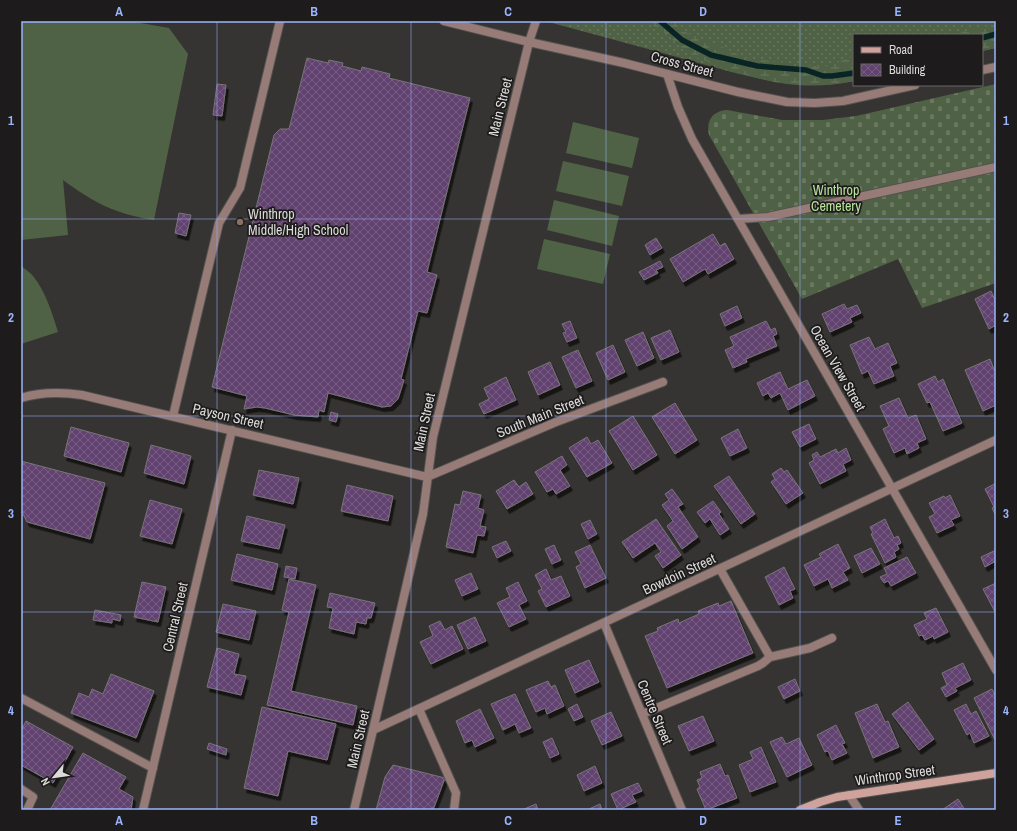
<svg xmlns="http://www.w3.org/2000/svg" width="1017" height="831" viewBox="0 0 1017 831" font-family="'Archivo Narrow',sans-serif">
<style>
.grass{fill:url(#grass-dots)}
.wetland{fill:url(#wetland-marsh)}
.cemetery{fill:url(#cemetery-stones)}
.pitch{fill:#506245}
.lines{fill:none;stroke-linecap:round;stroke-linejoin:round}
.stream{stroke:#092424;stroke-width:5.5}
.building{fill:url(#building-cross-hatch);stroke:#777577;filter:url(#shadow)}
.service-casing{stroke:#545250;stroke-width:10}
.minor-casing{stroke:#545250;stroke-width:10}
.tertiary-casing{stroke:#545250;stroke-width:10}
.secondary-casing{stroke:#545250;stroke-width:10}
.service{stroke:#977b77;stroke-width:8}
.minor{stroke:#977b77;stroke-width:8}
.tertiary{stroke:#977b77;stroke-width:8}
.secondary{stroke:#cfa29c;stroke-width:8}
.grid{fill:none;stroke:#9ab5fd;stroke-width:1;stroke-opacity:0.55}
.education-dot{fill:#8d6e63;stroke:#1d1b1b;stroke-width:1.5}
.labels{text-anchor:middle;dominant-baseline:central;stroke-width:3.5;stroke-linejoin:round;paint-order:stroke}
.street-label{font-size:14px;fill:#dcdbda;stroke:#1d1b1b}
.park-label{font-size:14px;fill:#b6e59b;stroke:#1d1b1b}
.poi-label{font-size:14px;fill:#dcdbda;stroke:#1d1b1b;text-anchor:start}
.neatline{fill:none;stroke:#9ab5fd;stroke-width:1.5}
.grid-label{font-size:13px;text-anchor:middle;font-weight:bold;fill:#9ab5fd}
</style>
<defs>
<pattern id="grass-dots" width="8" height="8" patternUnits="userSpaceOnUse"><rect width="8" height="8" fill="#506245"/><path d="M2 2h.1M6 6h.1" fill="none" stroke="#69785f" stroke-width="1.8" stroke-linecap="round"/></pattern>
<pattern id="wetland-marsh" width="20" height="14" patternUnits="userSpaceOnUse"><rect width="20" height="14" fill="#506245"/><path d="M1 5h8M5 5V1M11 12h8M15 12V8" fill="none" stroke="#69785f"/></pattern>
<pattern id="cemetery-stones" width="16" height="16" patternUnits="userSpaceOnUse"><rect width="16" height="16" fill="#506245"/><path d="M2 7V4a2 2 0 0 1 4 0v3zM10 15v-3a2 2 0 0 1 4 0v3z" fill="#69785f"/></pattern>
<pattern id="building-cross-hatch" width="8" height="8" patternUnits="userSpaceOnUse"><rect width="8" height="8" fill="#62426f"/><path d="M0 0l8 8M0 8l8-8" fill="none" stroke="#785d83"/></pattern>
<filter id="shadow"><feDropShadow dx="2.5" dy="4.5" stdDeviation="0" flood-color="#0009"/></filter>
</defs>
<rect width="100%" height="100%" fill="#363432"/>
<!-- grass -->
<path class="grass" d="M545 21H996V48L982 51V35H854V81C795 94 737 73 681 58 636 46 590 33 545 21Z"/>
<!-- wetland -->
<path class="wetland" d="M642 21H674L682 31 725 48 744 58 822 67 839 62 854 56V81C804 92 761 82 715 64 706 60 697 59 689 54 680 48 673 39 664 32 658 27 650 24 642 21Z
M996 24V48L982 51V35H948Z"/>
<!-- cemetery -->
<path class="cemetery" d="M996 84V283L922 308 898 259 802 299 709 135C706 121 712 111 727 110L782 120H823L856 116Z"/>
<!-- pitch -->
<path class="pitch" d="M21 21H129L169 28 188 54 154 220C116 214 94 203 63 180L68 235 21 240Z
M573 122 639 138 632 168 566 153Z
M563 161 629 176 622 206 556 191Z
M554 200 619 216 612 246 547 230Z
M544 239 610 254 603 284 537 269Z
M21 266C25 269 30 272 33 276 46 292 52 313 58 332L21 344Z"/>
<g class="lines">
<!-- stream -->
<path class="stream" d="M660 21 682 40 711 55 757 66 806 70 823 76H832L854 73
M982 38 996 34"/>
</g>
<!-- building -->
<path class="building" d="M307 58 328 63 329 60 343 63 342 66 361 71 362 67 390 74 389 78 470 98 427 272 437 275 427 313 418 311 401 379 404 380 398 399 391 406 382 407 328 393 324 412 319 410 318 417 294 415 265 408 257 407 244 409 247 396 212 387 274 135 280 129H289Z
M217 84 226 85 222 116 213 115Z
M179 213 191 215 186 236 175 233Z
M713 234 720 246 725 243 734 259 708 274 705 269 683 282 670 259Z
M656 238 662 248 650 255 645 245Z
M660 261 663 267 656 270 658 273 644 280 639 272Z
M991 291 996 302V325L989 329 975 299Z
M844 304 847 309 857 305 861 313 850 318 852 322 830 332 822 314Z
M737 306 742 318 725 326 720 314Z
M570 321 577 338 567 342 563 333 566 332 562 324Z
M766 321 771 330 775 328 777 334 773 336 777 346 746 359 747 362 733 368 725 350 734 346 730 337Z
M670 330 679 352 661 360 651 338Z
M643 332 654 358 637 366 625 340Z
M869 337 875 349 888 343 897 363 890 366 894 376 874 384 868 371 862 374 850 345Z
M613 345 625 372 608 380 596 353Z
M578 350 592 381 576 388 562 357Z
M990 359 996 374V405L983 411 965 370Z
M550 362 560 385 538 395 528 372Z
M780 372 788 389 807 380 815 396 788 410 780 393 771 398 768 393 763 396 757 383Z
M935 376 938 382 943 379 962 423 943 431 930 402 927 403 918 384Z
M506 377 516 400 484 414 479 404 489 399 484 388Z
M899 398 908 418 916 415 926 439 917 443 919 448 907 454 905 448 894 453 883 429 889 426 880 406Z
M675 403 697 440 675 454 652 417Z
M331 412 338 414 336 422 329 420Z
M633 416 657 455 633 470 609 431Z
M809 424 816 439 800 447 792 432Z
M71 427 129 443 121 472 64 456Z
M738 429 747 448 730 456 721 438Z
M587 437 591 444 598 440 612 463 587 477 569 448Z
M151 445 191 456 184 484 144 473Z
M846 448 851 460 843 464 846 471 820 484 809 463 814 460 812 455 817 452 820 457 836 449 838 453Z
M562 456 567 465 560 470 570 486 556 494 553 489 547 492 535 472Z
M21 461 105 483 90 539 27 522 21 510Z
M781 468 784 472 787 470 803 493 786 504 771 482 775 479 772 474Z
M259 470 299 478 293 504 253 495Z
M729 476 755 514 741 524 714 486Z
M514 480 519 487 526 482 533 494 507 509 496 491Z
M996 483V516L992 508 994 507 985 489Z
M347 485 393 496 388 521 341 511Z
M672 489 683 504 678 507 698 537 682 549 667 526 673 521 662 505 669 500 665 494Z
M463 491 481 495 478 508 484 510 480 526 486 527 484 536 477 535 473 553 446 547 455 504 460 505Z
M950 495 960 516 951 520 954 525 937 533 929 517 935 514 929 503 944 496 945 498Z
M150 500 182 509 172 544 140 536Z
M713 501 721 512 719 514 729 529 720 535 710 519 705 523 697 512Z
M247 516 285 525 279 549 241 541Z
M656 519 681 555 663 568 655 556 661 552 655 543 633 558 622 542Z
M885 519 894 538 898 536 901 543 897 545 899 549 894 552 896 557 885 563 871 534 873 533 870 527Z
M590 520 597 534 588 539 581 524Z
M506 541 511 551 497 558 492 547Z
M838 544 850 568 843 572 848 580 832 588 828 579 814 586 804 565 821 557 819 554Z
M554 545 561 560 552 564 545 549Z
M590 545 606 578 585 588 576 567 581 564 575 552Z
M871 548 880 564 862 573 854 556Z
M996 550V561L985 567 981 557Z
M237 554 278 564 272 590 231 580Z
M907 557 916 573 891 586 888 581 884 583 880 577 887 574 884 568Z
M286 566 297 568 295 579 284 577Z
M784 567 795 589 790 591 793 598 779 605 765 577Z
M546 569 551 580 561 576 570 596 546 607 538 591 542 589 535 575Z
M471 573 478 589 462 596 455 580Z
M289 579 316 585 291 691 357 706 353 725 267 705 289 612 282 610Z
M142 582 166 587 158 622 134 617Z
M518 582 527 601 519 605 526 619 509 627 497 603 510 597 506 588Z
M996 583V611L995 612 983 589Z
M330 593 375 603 371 618H367L366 624 356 622 354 634 329 628 333 608 327 607Z
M731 601 753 653 667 688 645 636 658 631 657 628 678 619 679 623 699 614 698 611 718 603 719 606Z
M223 604 256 611 249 640 216 632Z
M936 608 948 632 934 639 933 636 925 640 922 635 919 636 914 625 927 619 924 613Z
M95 610 121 615 120 621 112 619V623L93 620Z
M475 617 486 641 468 649 457 625Z
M440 621 445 630 452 626 463 649 431 664 420 642 433 636 429 626Z
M217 648 239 654 234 674 246 676 241 695 207 687Z
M589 660 599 682 575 693 565 670Z
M963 663 971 680 955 688 957 691 946 697 941 688 947 685 942 673Z
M111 674 154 691 136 738 71 713 79 693 89 697 92 689 103 694Z
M795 679 800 691 784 699 778 687Z
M548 681 551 687 555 685 564 706 547 714 545 708 536 712 526 690Z
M992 689 996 697V739L995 740 974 698Z
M515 694 531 728 519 733 515 724 503 730 491 704Z
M908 702 934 739 919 750 892 714Z
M577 704 583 717 574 721 568 709Z
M877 704 885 722 888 721 899 747 873 758 855 713Z
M966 704 971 714 976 711 989 736 974 743 970 733 967 735 954 710Z
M262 707 336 724 327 760 288 751 278 796 244 788Z
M480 709 494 738 475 747 472 740 465 743 456 721Z
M611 712 622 736 602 745 591 721Z
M703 716 714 741 689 751 678 726Z
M26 721 73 747 53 783 21 765V731Z
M836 725 845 743 842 744 847 753 832 760 828 751 825 752 817 735Z
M782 737 786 744 799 738 812 765 787 777 770 742Z
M552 738 559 754 550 758 543 742Z
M209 743 227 749 226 755 207 749Z
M761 747 776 782 750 792 739 765 753 759 750 752Z
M83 753 126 777 119 789 133 797 131 810H50Z
M720 764 725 776 728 775 737 798 706 810 697 789 700 787 697 780 702 778 700 772Z
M393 765 445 778 433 810H376L385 777Z
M595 766 602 783 584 791 577 775Z
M638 783 642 791 632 795 636 802 618 810 611 794Z
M958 799 965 810H942Z
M536 804 538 810H522Z
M600 804 602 810H587Z"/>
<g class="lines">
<defs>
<path id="service" d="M529 42 536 21
M738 219 768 217 996 167
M173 416 219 223 240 188 280 21
M720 569 770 657 810 648 832 638
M21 698 153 768
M419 709 456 793 454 810
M642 714 758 666 763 663 770 657
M21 789 33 797 27 810"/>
<path id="minor" d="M667 74 678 107 692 139 996 670
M21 398C41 392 61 392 82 395L427 477 556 422 663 382
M604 623 682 810
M373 730 423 514 433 437 529 42
M143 810 232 430"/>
<path id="tertiary" d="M444 21 529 42 624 63 738 92 787 102 815 103 843 101 915 85
M982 70 996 67
M849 795 859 810
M354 810 373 730 996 440"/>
<path id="secondary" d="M800 810 820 802 837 797 996 773"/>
</defs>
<!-- service casing -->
<use href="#service" class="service-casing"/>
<!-- minor casing -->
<use href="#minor" class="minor-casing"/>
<!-- tertiary casing -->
<use href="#tertiary" class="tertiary-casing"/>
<!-- secondary casing -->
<use href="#secondary" class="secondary-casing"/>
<!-- service -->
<use href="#service" class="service"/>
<!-- minor -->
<use href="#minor" class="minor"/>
<!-- tertiary -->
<use href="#tertiary" class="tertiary"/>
<!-- secondary -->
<use href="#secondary" class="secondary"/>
</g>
<!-- grid -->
<path class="grid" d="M217 21V810M411 21V810M606 21V810M800 21V810M21 219H996M21 416H996M21 612H996"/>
<!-- markers -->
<circle class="education-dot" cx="240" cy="222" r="4"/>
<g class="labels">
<!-- street labels -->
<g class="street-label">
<text transform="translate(682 64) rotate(15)">Cross Street</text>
<text transform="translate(500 107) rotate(-76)">Main Street</text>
<text transform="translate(838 368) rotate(60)">Ocean View Street</text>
<text transform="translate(228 416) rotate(13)">Payson Street</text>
<text transform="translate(540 416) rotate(-22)">South Main Street</text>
<text transform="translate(424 422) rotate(-78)">Main Street</text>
<text transform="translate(679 574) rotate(-25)">Bowdoin Street</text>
<text transform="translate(175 617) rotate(-77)">Central Street</text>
<text transform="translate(655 712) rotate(67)">Centre Street</text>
<text transform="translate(358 739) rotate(-77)">Main Street</text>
<text transform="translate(895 775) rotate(-8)">Winthrop Street</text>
</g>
<!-- park labels -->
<g class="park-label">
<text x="836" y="190">Winthrop<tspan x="836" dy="16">Cemetery</tspan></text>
</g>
<!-- poi labels -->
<g class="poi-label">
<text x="248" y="214">Winthrop<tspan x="248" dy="16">Middle/High School</tspan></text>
</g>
</g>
<!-- border -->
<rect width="1017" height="831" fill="none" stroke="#1d1b1b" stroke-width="44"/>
<!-- legend -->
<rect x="853" y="34" width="130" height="52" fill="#1d1b1b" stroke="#696867"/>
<rect x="861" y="47" width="20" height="6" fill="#cfa29c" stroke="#696867"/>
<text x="889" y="54" font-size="12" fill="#dcdbda">Road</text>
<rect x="861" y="64" width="20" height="12" fill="url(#building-cross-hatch)" stroke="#696867"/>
<text x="889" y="74" font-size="12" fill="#dcdbda">Building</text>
<!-- north arrow -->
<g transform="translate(54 777) rotate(241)" stroke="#1d1b1b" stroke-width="3" paint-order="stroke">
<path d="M0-3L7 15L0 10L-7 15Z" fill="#dcdbda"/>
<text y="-6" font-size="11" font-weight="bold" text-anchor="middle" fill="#dcdbda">N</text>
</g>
<rect x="22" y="22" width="973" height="787" class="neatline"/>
<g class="grid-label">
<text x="119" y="16">A</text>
<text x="314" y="16">B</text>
<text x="508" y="16">C</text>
<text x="703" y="16">D</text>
<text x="898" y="16">E</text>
<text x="11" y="125">1</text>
<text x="1006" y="125">1</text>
<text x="11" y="322">2</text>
<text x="1006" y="322">2</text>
<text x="11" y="518">3</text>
<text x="1006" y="518">3</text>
<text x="11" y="715">4</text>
<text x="1006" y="715">4</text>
<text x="119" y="825">A</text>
<text x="314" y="825">B</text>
<text x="508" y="825">C</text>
<text x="703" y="825">D</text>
<text x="898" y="825">E</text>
</g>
</svg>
